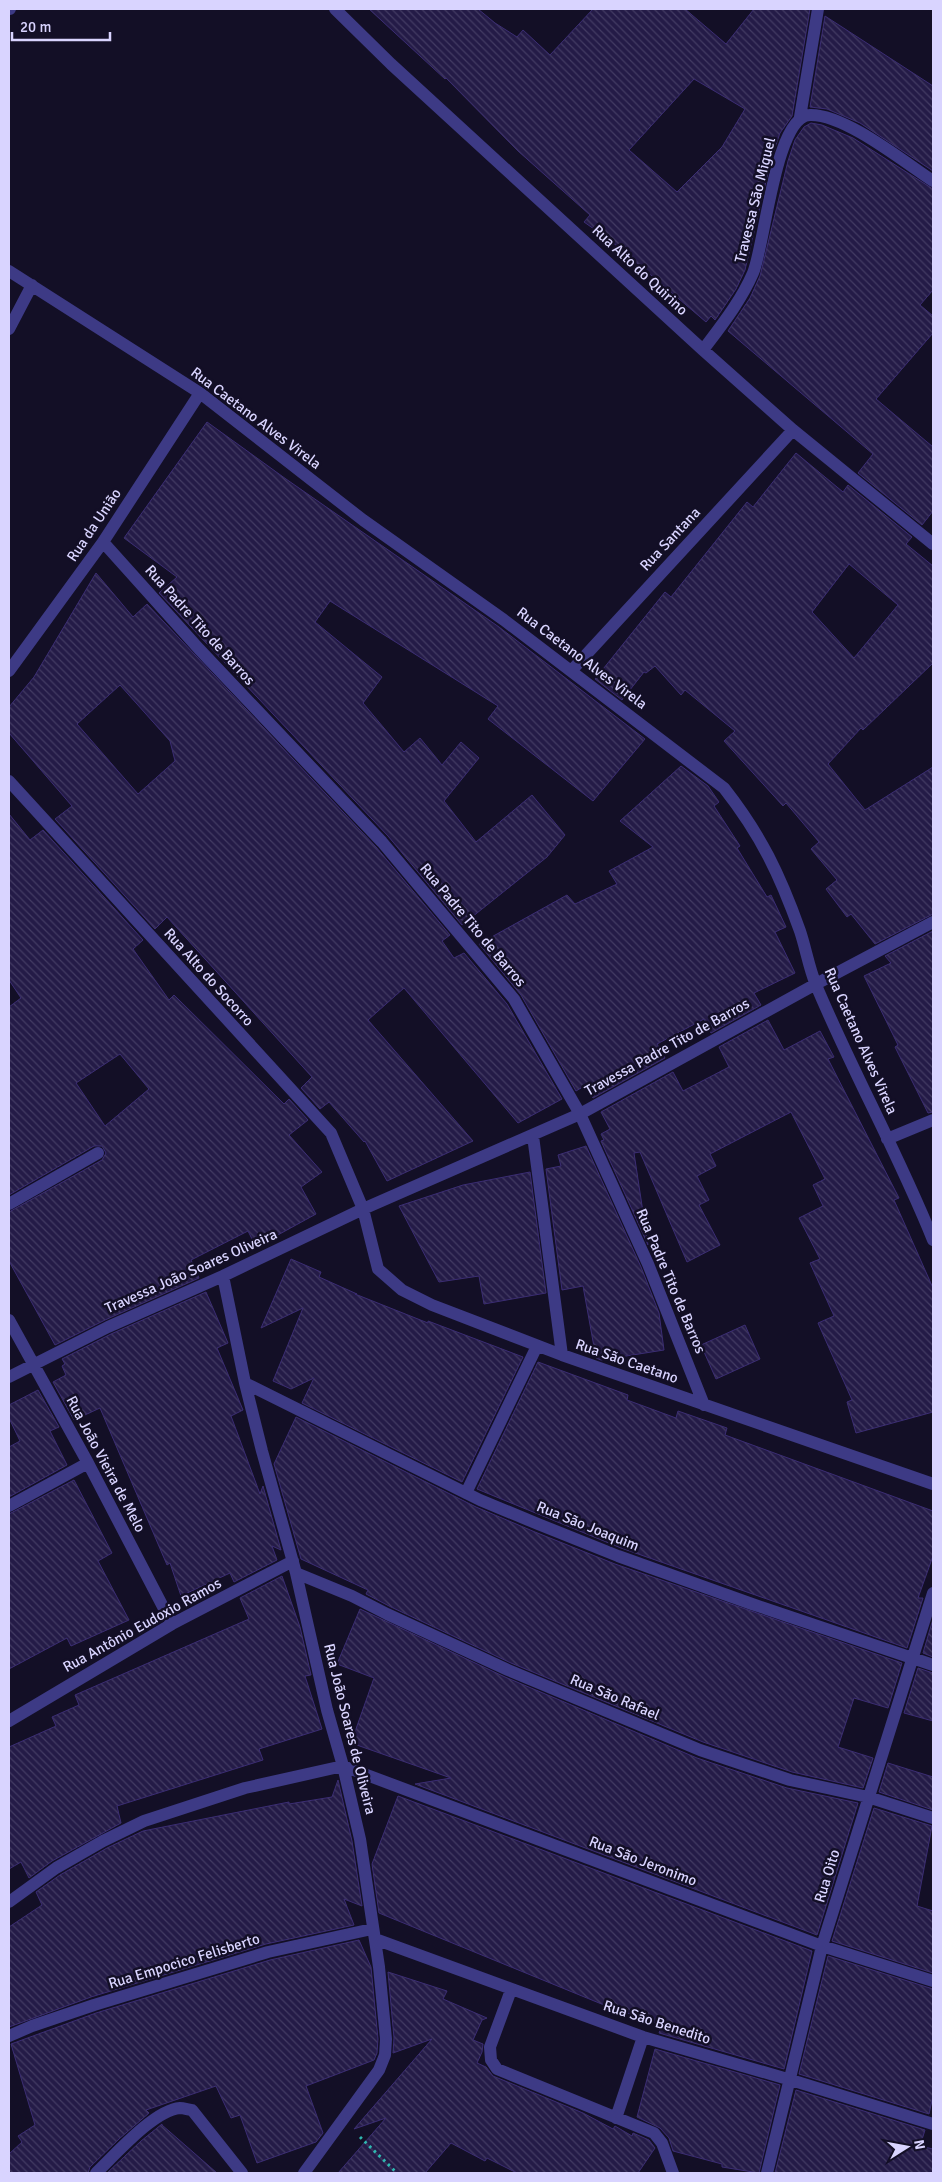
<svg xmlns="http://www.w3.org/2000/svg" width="942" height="2182" viewBox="0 0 942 2182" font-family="Signika,sans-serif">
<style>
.building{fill:url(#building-back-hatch);stroke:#3b2d73;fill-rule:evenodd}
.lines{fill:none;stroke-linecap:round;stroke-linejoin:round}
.path{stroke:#2fb8b0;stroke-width:3;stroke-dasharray:2.5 4;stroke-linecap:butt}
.minor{stroke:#3d3a85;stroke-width:12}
.labels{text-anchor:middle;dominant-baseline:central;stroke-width:5;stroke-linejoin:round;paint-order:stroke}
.street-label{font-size:15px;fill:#d9d4ff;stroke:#130f26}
</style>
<defs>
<pattern id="building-back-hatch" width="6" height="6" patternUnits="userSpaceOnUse" patternTransform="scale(1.25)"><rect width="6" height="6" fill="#241b47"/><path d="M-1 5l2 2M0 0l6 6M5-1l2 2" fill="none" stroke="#433b63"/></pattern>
</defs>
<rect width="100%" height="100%" fill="#130f26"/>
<!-- building -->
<path class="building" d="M369 9H478L495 23 517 37 523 30 550 55 593 9H685L726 44 754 9H810L792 116 780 133 772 156 745 270 736 289 715 320 711 316 706 322 611 241 584 222 590 215 518 151 446 78 445 79ZM694 79 745 109 722 147 677 192 629 150Z
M825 16 933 86V171L860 123 827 109 810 107Z
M811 123 822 125 853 138 933 189V290L920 305 933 316V333L876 399 933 447V511L922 525 858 473 873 454 728 331 750 298 760 276 788 161 795 140 804 127Z
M207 422 286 479 499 627 645 739 593 801 488 719 498 706 330 601 315 622 382 677 363 703 404 752 420 738 442 765 461 742 479 758 444 801 476 842 532 795 565 835 547 857 462 925 388 836 159 593 177 577 124 538Z
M796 453 843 492 848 485 912 537 906 544 933 566V663L863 730 861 728 828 764 865 810 933 767V914L875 944 851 914 847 917 826 889 837 880 811 849 819 842 786 803 783 806 724 741 735 731 685 690 681 695 655 666 646 673 644 672 622 700 595 679 665 592 671 597 747 502 753 507ZM849 564 898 605 854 658 812 612Z
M96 573 133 617 147 604 376 847 450 935 442 941 454 958 464 953 507 1004 562 1099 518 1123 404 988 368 1020 473 1141 387 1181 365 1141 364 1142 329 1102 320 1109 301 1088 312 1077 167 917 155 929 55 819 72 806 9 733V707L34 677ZM120 685 170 741 175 761 138 794 77 724Z
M681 766 708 786 719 802 714 806 740 846 737 848 767 897 771 895 786 927 775 932 795 973 754 993 761 1005 711 1033 704 1019 657 1044 665 1058 593 1098 586 1085 576 1091 521 995 479 944 567 895 575 904 617 884 609 871 653 847 620 821Z
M9 814 30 840 43 830 143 940 133 949 169 1000 174 995 284 1104 289 1099 308 1120 289 1135 322 1172 301 1187 316 1214 256 1247 248 1231 191 1260 199 1278 105 1320 55 1345 9 1261V1212L102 1160 106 1153 102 1146H94L9 1195V1007L21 998 9 980ZM120 1054 149 1089 105 1126 76 1083Z
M933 931V1112L928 1113 895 1047 898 1045 864 976 891 963 885 956Z
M768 1020 784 1050 820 1031 834 1057 828 1059 899 1198 894 1200 933 1288V1412L856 1433 847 1402 852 1400 818 1323 834 1316 810 1263 820 1259 799 1218 823 1206 813 1185 825 1179 791 1112 710 1154 716 1166 697 1176 709 1200 699 1205 720 1245 687 1262 640 1152 634 1153 648 1245 601 1141 604 1140 601 1134 610 1129 601 1112 673 1072 683 1091 729 1067 719 1047Z
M586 1146 641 1267 659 1313 664 1350 601 1360 596 1358 583 1286 562 1290 546 1169 561 1166 558 1155Z
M530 1172 546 1293 484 1304 479 1276 439 1282 399 1206 463 1185Z
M291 1259 321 1272 319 1277 357 1294H355L428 1323V1321L523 1357 462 1482 302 1403 314 1378 291 1389 273 1381 303 1308 261 1328Z
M206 1292 228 1343 217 1348 243 1410 231 1416 260 1494 263 1486 281 1550 272 1546 277 1560 234 1582 230 1573 181 1596 170 1563 167 1565 100 1408 74 1420 53 1382 66 1375 62 1366 65 1364 62 1359 111 1334Z
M745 1325 760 1359 716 1379 701 1345Z
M538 1362 628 1395 627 1400 676 1418 678 1411 727 1428 725 1435 933 1511V1556L918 1598H923L907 1648 621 1548 477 1489Z
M38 1390 59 1427 50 1431 67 1465 9 1497V1447L20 1441 9 1418V1405Z
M296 1417 476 1507 535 1532 615 1564 902 1663 888 1708 854 1698 838 1747 873 1758 863 1788 792 1772 703 1742 511 1663 391 1607 366 1594 368 1590 301 1559 274 1464Z
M74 1480 112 1553 98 1561 129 1620 71 1646 67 1638 9 1669V1514Z
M282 1576 300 1627 311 1675 305 1676 322 1729 259 1749 263 1760 117 1806 121 1823 52 1861 29 1878 21 1862 9 1869V1747L56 1726 52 1717 79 1705 75 1695 249 1619 240 1598Z
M360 1609 505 1677 697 1758 787 1788 858 1803 817 1935 415 1784 451 1778 351 1743 374 1678 337 1664Z
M933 1619V1657L923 1653Z
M918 1668 933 1673V1721L904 1713Z
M888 1763 933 1777V1810L879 1792Z
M338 1780 352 1841 362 1906 344 1899 354 1925 266 1944 91 1997 9 2027V1927L42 1905 36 1892 60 1875 107 1848 143 1831 289 1802V1804L332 1797Z
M398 1796 812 1951 784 2069 659 2033 662 2025 604 2005 379 1913 372 1864Z
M874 1808 932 1826 917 1906 933 1911V1973L832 1941Z
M359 1940 371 1967 378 2039 377 2053 374 2060 306 2086 323 2133 316 2142 257 2163 240 2115 231 2118 216 2086 146 2110 149 2113 119 2139 90 2167 88 2173H9V2154L22 2142 18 2136 35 2125 11 2044 96 2013 270 1960Z
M828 1956 933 1989V2096L929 2114 799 2074Z
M388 1972 447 1991 443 1999 487 2018 482 2020 473 2040 483 2044 482 2052 477 2063 486 2067 493 2076 583 2113 613 2129 615 2126 632 2136 633 2133 649 2140 655 2148 638 2173H517L487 2158 485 2161 451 2143 425 2173H338L386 2118 354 2129 432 2039 393 2053 394 2038Z
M655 2049 780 2085 759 2173 722 2167V2164L673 2151 669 2138 660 2128 637 2117Z
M796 2090 925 2130 920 2146 933 2149V2173H775Z
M162 2124V2125L217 2173H107L141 2141Z"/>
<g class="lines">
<!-- path -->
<path class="path" d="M360 2137 397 2173"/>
<!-- minor -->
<path class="minor" d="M9 9H10
M335 9 391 64 703 350 793 430 933 544
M800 117 818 9
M9 271 200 393 363 520 504 620 724 788C761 835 780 875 800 931 806 949 809 968 816 985 852 1071 898 1153 933 1240
M9 329 32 285
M703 350C721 326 741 301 753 273 765 245 775 116 810 115 845 114 904 162 933 181
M103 542 199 649 382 842 514 999 580 1114 648 1264 704 1405
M572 670 793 430
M9 671 103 542 200 393
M9 781 331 1133 363 1209 378 1269 402 1290 432 1305 562 1355 933 1484
M533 1136 562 1355
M887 1139 933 1120
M9 1204 98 1153
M223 1276 245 1383 262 1451 296 1573 327 1710 343 1766 360 1839 379 1967 386 2039 385 2055 379 2070 304 2173
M9 1320 88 1463 172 1624
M9 1377 108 1327 223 1276 363 1209 580 1114 816 984 933 922
M245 1383 480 1500 538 1524 618 1556 752 1604 933 1665
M466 1493 537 1346
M9 1506 88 1463
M296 1573 352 1596 387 1614 508 1670 700 1750 790 1780 868 1797 933 1818
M9 1721 172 1624 293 1561
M9 1902 56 1868 103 1841 144 1821 245 1788 343 1766 822 1946 933 1981
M375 1939 643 2037 791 2080 933 2124
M511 1990 490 2047 491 2060 497 2069 654 2133 662 2143 673 2173
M9 2036 32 2026 94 2005 268 1952 372 1929
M616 2118 643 2037
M96 2173C115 2155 154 2110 180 2108 184 2108 189 2110 192 2110L242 2173
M767 2173 822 1946 933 1593"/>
</g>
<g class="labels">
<!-- street labels -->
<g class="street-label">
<text transform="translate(755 200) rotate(-76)">Travessa São Miguel</text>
<text transform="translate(640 270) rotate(43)">Rua Alto do Quirino</text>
<text transform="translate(256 418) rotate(37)">Rua Caetano Alves Virela</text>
<text transform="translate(94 525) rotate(-56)">Rua da União</text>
<text transform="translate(670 539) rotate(-47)">Rua Santana</text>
<text transform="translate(200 625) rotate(48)">Rua Padre Tito de Barros</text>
<text transform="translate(582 658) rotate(37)">Rua Caetano Alves Virela</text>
<text transform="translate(473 925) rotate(50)">Rua Padre Tito de Barros</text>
<text transform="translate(209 977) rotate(48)">Rua Alto do Socorro</text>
<text transform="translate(861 1041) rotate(66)">Rua Caetano Alves Virela</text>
<text transform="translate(667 1047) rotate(-29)">Travessa Padre Tito de Barros</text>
<text transform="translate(191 1271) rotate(-24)">Travessa João Soares Oliveira</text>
<text transform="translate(671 1281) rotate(67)">Rua Padre Tito de Barros</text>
<text transform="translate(627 1361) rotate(19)">Rua São Caetano</text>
<text transform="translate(106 1464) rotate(62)">Rua João Vieira de Melo</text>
<text transform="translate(588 1526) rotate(22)">Rua São Joaquim</text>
<text transform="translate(142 1625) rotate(-29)">Rua Antônio Eudoxio Ramos</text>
<text transform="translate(615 1697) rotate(23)">Rua São Rafael</text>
<text transform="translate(350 1729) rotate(76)">Rua João Soares de Oliveira</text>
<text transform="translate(643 1861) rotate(21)">Rua São Jeronimo</text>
<text transform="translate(827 1876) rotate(-73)">Rua Oito</text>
<text transform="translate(184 1961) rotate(-17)">Rua Empocico Felisberto</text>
<text transform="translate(657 2022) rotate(18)">Rua São Benedito</text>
</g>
</g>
<!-- border -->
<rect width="942" height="2182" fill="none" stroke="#d9d4ff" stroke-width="20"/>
<!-- north arrow -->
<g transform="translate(907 2147) rotate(79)" stroke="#130f26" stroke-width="4" paint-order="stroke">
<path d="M0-4L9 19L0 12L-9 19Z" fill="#d9d4ff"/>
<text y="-8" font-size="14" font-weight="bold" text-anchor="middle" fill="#d9d4ff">N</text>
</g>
<!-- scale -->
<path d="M12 32v8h98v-8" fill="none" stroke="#d9d4ff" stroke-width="2.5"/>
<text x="20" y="32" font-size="15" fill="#d9d4ff" stroke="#130f26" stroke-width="4" paint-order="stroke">20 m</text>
</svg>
